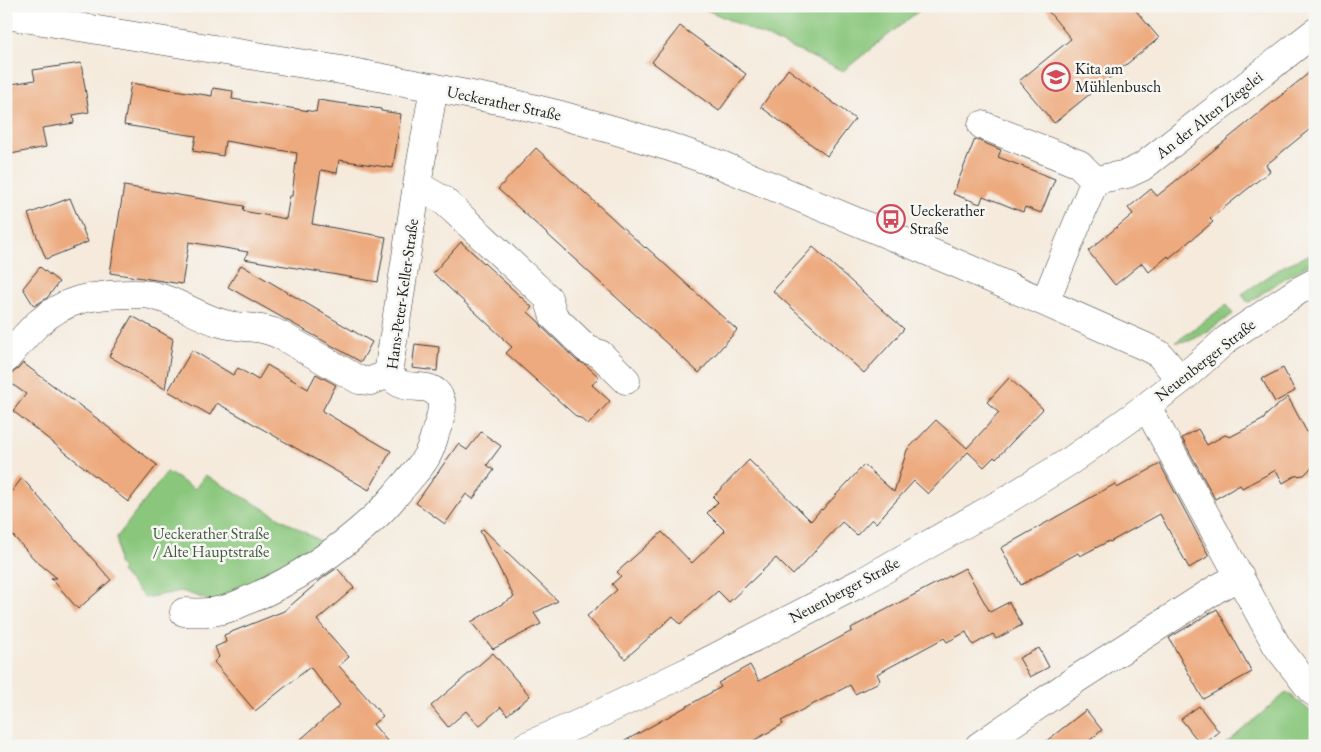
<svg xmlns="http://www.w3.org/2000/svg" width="1321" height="752" viewBox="0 0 1321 752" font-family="'EB Garamond',serif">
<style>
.green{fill:#8ac77d;stroke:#53724c}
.building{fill:#edaa7e}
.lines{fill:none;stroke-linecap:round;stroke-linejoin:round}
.minor-casing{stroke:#3d3b39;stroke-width:29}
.minor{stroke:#fff;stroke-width:28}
.labels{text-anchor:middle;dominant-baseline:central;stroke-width:5;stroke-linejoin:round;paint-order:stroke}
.poi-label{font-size:16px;fill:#1c1c1c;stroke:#f6f6f2;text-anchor:start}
.street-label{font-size:16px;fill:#1c1c1c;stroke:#f6f6f2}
.park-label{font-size:16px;fill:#42583e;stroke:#f6f6f2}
</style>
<rect width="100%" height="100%" fill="#f6f6f2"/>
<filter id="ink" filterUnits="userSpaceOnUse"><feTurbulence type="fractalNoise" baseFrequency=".02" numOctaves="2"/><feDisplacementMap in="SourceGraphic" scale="10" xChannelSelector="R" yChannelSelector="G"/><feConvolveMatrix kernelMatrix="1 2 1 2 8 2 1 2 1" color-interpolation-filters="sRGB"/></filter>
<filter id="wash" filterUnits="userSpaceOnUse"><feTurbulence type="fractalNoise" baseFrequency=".0096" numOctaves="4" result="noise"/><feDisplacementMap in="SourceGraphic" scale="20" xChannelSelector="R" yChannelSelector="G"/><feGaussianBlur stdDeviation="1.12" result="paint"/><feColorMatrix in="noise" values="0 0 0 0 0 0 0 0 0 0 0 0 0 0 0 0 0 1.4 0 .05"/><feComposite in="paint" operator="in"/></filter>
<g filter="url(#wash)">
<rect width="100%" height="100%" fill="#f5eadc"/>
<!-- green -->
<path class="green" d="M698 6H925L843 71Z
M1315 252V261L1288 276 1248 303 1242 294 1284 266Z
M1226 305 1233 314 1202 335 1189 341 1176 342Z
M167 472 195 489 205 475 325 544 268 580 215 602 181 591 145 598 121 572 123 569 118 563 117 537Z
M1287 692 1315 715V746H1223Z"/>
<g id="blocks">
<!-- building -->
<path class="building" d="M1044 6H1132L1159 38 1054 123 1019 81 1071 39Z
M680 26 746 74 719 111 652 62Z
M81 63 89 112 73 115 74 123 42 128 46 147 6 155V85L35 80 33 70Z
M1315 68V125L1266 165 1270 171 1210 219 1213 222 1169 258 1168 256 1149 272 1142 263 1115 285 1088 251 1133 214 1128 208 1151 189 1157 196Z
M788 69 855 119 827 156 761 107Z
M131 83 212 96 213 88 233 91 232 99 316 112 318 100 381 109V111L401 114 393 168 339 160 337 173 321 170 312 224 386 237 378 282 244 259 248 252 189 242 182 284 110 273 124 186 244 206 243 211 286 219 290 196H292L297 153 225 141 223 156 193 151 196 136 124 125Z
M975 139 1001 150 998 157 1055 179 1041 213 1025 207 1023 212 983 196 980 204 953 194Z
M536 148 645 248 646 247 737 330 699 373 498 189Z
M70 198 88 242 46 259 28 214Z
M461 242 532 307 528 312 539 322 543 328 576 360 586 365 599 377 592 385 610 401 588 425 579 417 578 418 506 353 512 347 503 339V338L433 273Z
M813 247 904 329 864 373 773 291Z
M241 265 372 342 361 362 228 287Z
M40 267 59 282 47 298 34 306 23 288Z
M132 316 173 339 165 389 109 356Z
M415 344 439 347 437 371 412 368Z
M192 350 233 375 238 368 258 380 267 365 308 389 316 374 336 385 322 411 391 451 369 490 217 403 210 415 168 391Z
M23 363 99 420 157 465 128 502 13 411 26 394 6 380V374L12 373 18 369Z
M1283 368 1295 391 1275 402 1262 379Z
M1009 378 1043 409 996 459 994 457 984 467 968 452 928 494 914 481 876 523 872 519 857 535 842 522 793 575 776 558 729 602 718 591 680 624 673 616 625 659 587 616 617 590 612 584 621 576 617 572 662 532 692 563 725 531 707 513 718 502 713 497 749 460 811 521 821 509 822 510 864 465 894 492 907 450 936 420 967 448 999 413 987 402Z
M1288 397 1315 447V466L1311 468 1304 475 1295 476 1283 483 1276 470 1242 488 1240 485 1215 499 1182 438 1198 429 1207 445 1225 435 1230 437 1264 419 1266 415Z
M481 432 501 446 487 465 494 470 473 499 466 494 445 524 416 503 458 444 467 450Z
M1160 464 1209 556 1189 568 1160 514 1110 542 1109 541 1080 556 1078 553 1021 585 1001 548 1115 484 1117 488Z
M22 478 111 580 78 609 51 578H57L35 560 6 528V499Z
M483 529 558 601 534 613 541 624 493 649 471 622 514 597 480 531Z
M337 568 354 588 317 620 349 657 339 666 383 716 373 724 391 746H293L340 705 310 667 255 711 214 662 219 657 215 647 226 642 224 635 284 611 324 577Z
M965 568 990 612 1009 602 1022 625 996 639 993 634 973 645 966 632 947 642 944 638 877 674 880 680 877 683 855 694 850 685 781 721 783 724 744 746H616L721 687 718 683 750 665 759 681 852 631 851 628Z
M1217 609 1252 672 1203 699 1169 638Z
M1039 648 1049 667 1030 677 1019 658Z
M493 653 530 696 507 715 501 707 479 726 466 711 448 727 431 706Z
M1199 706 1219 732 1202 746 1181 719Z
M1086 710 1102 730 1083 746H1040Z"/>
</g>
</g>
<g filter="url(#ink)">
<use href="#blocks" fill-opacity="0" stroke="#3d3b39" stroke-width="1"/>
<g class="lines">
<defs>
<path id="minor" d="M6 15 347 71 508 102 557 114 617 131 670 147 721 165 958 264 1146 347 1159 354 1181 380
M982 125 1079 164 1095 180
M1095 180 1127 174 1142 167 1315 32
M417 185 443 200 548 298 554 317 587 349 600 354 626 380
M1045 302 1095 180
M6 359C26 334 47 309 79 300 88 297 99 296 109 295 123 294 137 293 151 295 175 300 197 316 221 323 236 328 251 326 266 330 271 331 276 333 280 335L359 380 371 381 388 374
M1147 407 1277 646 1311 690 1315 693
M184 612C197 613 209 613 222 610 231 608 241 603 250 599 296 580 339 550 376 516 387 506 396 494 406 483 412 475 420 468 425 459 431 451 433 440 436 431 439 421 445 409 440 398 433 383 416 389 403 385 397 383 393 378 388 374L417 185 434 87
M526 746 578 724 689 671 862 582 1005 501 1070 461 1128 420 1181 380 1227 339 1298 291 1315 282
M979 746 1075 680 1216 589 1240 576"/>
</defs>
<!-- minor casing -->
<use href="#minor" class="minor-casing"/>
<!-- minor -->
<use href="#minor" class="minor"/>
</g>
</g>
<!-- icons -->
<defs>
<symbol id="school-ring" viewBox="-11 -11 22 22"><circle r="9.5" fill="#f6f6f2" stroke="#d1495b" stroke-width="1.5"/><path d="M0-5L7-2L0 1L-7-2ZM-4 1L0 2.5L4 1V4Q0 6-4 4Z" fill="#d1495b"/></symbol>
<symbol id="bus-ring" viewBox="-11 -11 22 22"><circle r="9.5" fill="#f6f6f2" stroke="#d1495b" stroke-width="1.5"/><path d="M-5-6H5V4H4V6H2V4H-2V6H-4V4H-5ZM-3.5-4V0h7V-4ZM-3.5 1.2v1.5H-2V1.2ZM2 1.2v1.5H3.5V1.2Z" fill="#d1495b"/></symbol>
</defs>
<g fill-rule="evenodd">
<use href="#school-ring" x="1040" y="61" width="32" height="32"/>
<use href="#bus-ring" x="875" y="203" width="32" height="32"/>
</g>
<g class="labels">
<!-- poi labels -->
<g class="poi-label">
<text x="1075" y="68">Kita am<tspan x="1075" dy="18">Mühlenbusch</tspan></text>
<text x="910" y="210">Ueckerather<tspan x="910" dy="18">Straße</tspan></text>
</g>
<!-- street labels -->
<g class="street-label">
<text transform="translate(504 103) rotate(12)">Ueckerather Straße</text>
<text transform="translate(1209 115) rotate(-38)">An der Alten Ziegelei</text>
<text transform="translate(402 294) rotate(-82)">Hans-Peter-Keller-Straße</text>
<text transform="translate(1205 360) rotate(-38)">Neuenberger Straße</text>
<text transform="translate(844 590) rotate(-28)">Neuenberger Straße</text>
</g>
<!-- park labels -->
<g class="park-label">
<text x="211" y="533">Ueckerather Straße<tspan x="211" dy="18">/ Alte Hauptstraße</tspan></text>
</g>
</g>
<!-- margin -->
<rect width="1321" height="752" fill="none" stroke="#f6f6f2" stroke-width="25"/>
</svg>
